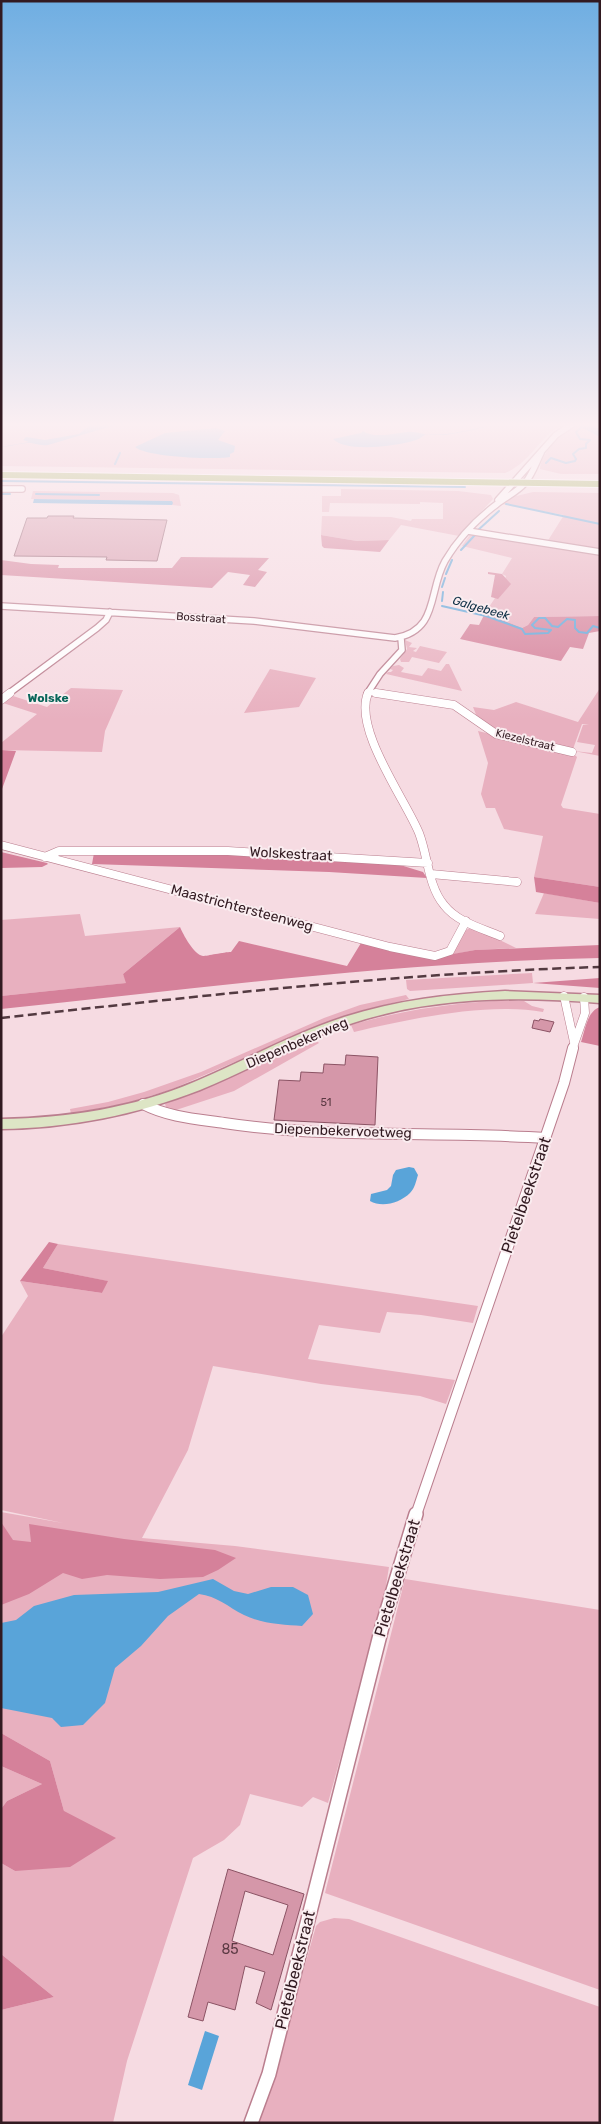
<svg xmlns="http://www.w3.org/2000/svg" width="601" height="2124" viewBox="0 0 601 2124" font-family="Rubik,sans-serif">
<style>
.green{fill:#e8b0bf}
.forest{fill:#d5819a}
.water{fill:#59a4d9}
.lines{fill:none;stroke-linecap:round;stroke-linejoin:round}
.stream{stroke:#59a4d9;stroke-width:2}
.river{fill:#59a4d9;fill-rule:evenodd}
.building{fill:#d597a9;stroke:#8b5364;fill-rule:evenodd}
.street-far3-casing{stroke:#ba7e8e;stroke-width:8}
.street-far2-casing{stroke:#ba7e8e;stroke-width:9}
.street-far1-casing{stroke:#ba7e8e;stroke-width:12}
.street-casing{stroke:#ba7e8e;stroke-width:16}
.secondary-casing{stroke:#ba7e8e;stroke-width:3}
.highway-casing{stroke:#fff;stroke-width:2}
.street-far3{stroke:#fff;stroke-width:5.5}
.street-far2{stroke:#fff;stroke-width:8}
.street-far1{stroke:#fff;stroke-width:10}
.street{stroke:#fff;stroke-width:13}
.secondary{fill:#dde5c5;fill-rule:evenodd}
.highway{fill:#8fa73e;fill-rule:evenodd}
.rail{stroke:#533a41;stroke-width:2.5;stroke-dasharray:9 4.5;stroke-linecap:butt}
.labels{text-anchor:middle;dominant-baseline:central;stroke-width:4;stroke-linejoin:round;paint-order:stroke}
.far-street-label{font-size:11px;fill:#321a21;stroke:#faedf0}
.number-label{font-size:11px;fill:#5b3943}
.far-water-label{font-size:12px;font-style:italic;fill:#0e2f45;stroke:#faedf0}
.far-neighbourhood-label{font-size:12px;font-weight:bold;fill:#09665a;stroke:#faedf0}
.street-label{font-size:14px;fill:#321a21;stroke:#faedf0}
.near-number-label{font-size:14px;fill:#5b3943}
.near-street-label{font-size:16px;fill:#321a21;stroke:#faedf0}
</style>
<rect width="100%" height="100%" fill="#f6dbe2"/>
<!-- green -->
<path class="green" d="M1 423H566C541 433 531 463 505 473L1 466Z
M576 424 588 428 600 436V474H561L540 469C541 452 560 438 571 426Z
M341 489 458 491 491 495 493 499 459 536 401 525 389 540 357 541 321 535 322 516 391 517 411 521 412 519H443V503L420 502V504L330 503 329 512H322V496H341Z
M33 491 173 493 179 495 181 506 172 505V501L31 499Z
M533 492 600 493V550L547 542 564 515 502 504 512 497Z
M471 533 600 553V616L534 617 528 625 522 628 485 613 495 598H498L506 576 502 574 512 558 462 546Z
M405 640 412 643 409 647 417 648 413 651 416 652 420 646 447 652 439 663 412 657 409 662H401L400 659 407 649Z
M446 664H449L462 691 386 674 388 672H391L393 670 390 669 393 666 399 665 404 668 401 672 422 676 428 668 441 671Z
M270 669 316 678 299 707 244 713Z
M71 688 123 690 105 731 102 752 1 750V743L37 714 3 703 13 696 47 707Z
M600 688V756L574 751 592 753 595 745 577 742 583 725H589L582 724 573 749 499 733 477 717 473 707 494 710 516 702 578 722Z
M478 731 574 754 577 757 561 805 563 808 600 814V887L534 877 543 836 504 829 495 808H486L481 794 488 763Z
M544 893 600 903V919L535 914Z
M80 914 85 936 180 927 123 974 127 983 1 996V920Z
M470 928 477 929 516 948 475 950 445 956C460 949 459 932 470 928Z
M532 973 533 983 410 991 407 989 406 980Z
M406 995 409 999 364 1010 313 1028 170 1090 127 1103 71 1114 70 1109 108 1102 144 1092 201 1072 324 1018 360 1005Z
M494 1001H524L532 1006 544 1009 543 1012C487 1002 409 1019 354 1032L351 1025C399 1011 445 1004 494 1001Z
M316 1040 319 1043 234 1091 173 1111 167 1110 165 1104 170 1101 223 1080 287 1050 298 1049Z
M58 1244 478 1306 473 1323 421 1315 387 1312 380 1333 319 1325 308 1359 455 1380 446 1404 420 1396 321 1384 213 1366 188 1450 142 1538 235 1546 389 1567 384 1598 328 1803 313 1797 302 1807 250 1794 240 1825 224 1840 193 1858 127 2061 113 2123H1V2010L54 1997 1 1954V1863L15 1871 64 1811 50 1761 1 1733V1512L63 1523 1 1510V1337L28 1296 20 1281 102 1293 107 1281 43 1268Z
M405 1579 600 1610V1990L325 1893Z
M1 1766 42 1784 7 1801 1 1809Z
M334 1918 349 1919 600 2007V2123H258L268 2096 316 1926 320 1922Z"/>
<!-- forest -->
<path class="forest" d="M321 535 357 541 389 540 380 552 324 548 322 546Z
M181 557 269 558 258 570 267 572 255 587 243 585 250 575 228 572 212 588 1 575V560L31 564 59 565 58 568H172Z
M488 572 502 574 511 584 498 599 491 597 495 575 488 574Z
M485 613 522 628 528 625 534 617 600 616V631L589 633 583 649 570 647 561 661 460 639 470 624 479 625Z
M1 750 16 751 2 789H1Z
M1 852 47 863 48 864 42 867 1 868Z
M94 853 227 854 397 864 423 872 427 878 329 872 92 864Z
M534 877 600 887V903L536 892Z
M180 927C183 934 194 955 203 956 207 956 224 952 231 952L239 941 347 966 361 943 431 958 475 950 600 945V958C400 962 200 988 1 1009V996L126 983 123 974Z
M600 978V988L533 983Z
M600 1007V1046L581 1042C585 1031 587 1011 600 1007Z
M49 1242 58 1244 43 1268 108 1281 102 1293 20 1281Z
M1 1522 13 1540 31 1542 29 1524 124 1539 215 1550 236 1558 218 1570 203 1577 160 1579 107 1575 82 1579 63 1573 29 1594 1 1605Z
M1 1733 50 1761 64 1811 116 1838 70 1867 15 1871 1 1863V1809L7 1801 42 1784 1 1766Z
M1 1954 54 1997 1 2010Z"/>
<!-- water -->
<path class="water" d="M92 423H122L48 445C41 446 38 444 31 443 25 442 10 447 1 447L29 442 23 440 26 437 45 440 79 434Z
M496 423C491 427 454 434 445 435 438 435 431 434 425 435 422 436 420 439 416 440 399 446 346 453 333 439L361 433 363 431C374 439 395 433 408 432 416 431 423 435 431 435 451 435 476 429 496 423Z
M216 428 225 431 218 440 235 446 234 452 230 454V457C214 460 146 457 135 447L165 433Z
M34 499 172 501 173 503 172 505 33 503Z
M409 1167 414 1168 418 1175C416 1181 415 1188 410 1193 400 1203 382 1208 370 1201L371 1194 387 1190 391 1186 393 1175 396 1170Z
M213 1579 234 1591 248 1594 271 1587H293L308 1595 313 1614 302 1626C284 1625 262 1624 244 1615 228 1607 217 1596 199 1594L168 1616 141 1646 115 1668 105 1703 83 1725 61 1727 52 1718 1 1708V1623L16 1620 34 1606 74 1595 158 1592Z
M205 2031 219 2036 202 2090 188 2085Z"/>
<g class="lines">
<!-- stream -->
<path class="stream" d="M546 463 551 458 566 463 575 461 576 459 573 454 579 449 586 448V444L590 440 580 439 576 432 584 425
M115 464 120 453
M1 481 465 487
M1 494H10
M36 494 99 495
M506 504 600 524
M477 531 499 511
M461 550 475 535
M446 574 452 560
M442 587 445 578
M442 601 443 592
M442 606 486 616 522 629 525 634 548 633 551 630 535 628 532 625 539 618H545L552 626 558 627 567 619 575 620V628L579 632 587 633 593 626 600 628"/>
<!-- river -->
<path class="river" d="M573 423H587L600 429V437Z"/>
</g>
<!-- building -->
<path class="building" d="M48 516H74L73 518 167 520 157 561 106 560 107 557 14 556 27 518H47Z
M540 1019 554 1022 550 1032 532 1028 534 1020 539 1021Z
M346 1055 378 1057 375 1125 274 1120 279 1080 300 1081 301 1072 323 1073 324 1064 345 1065Z
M228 1869 304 1894 271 2010 256 2003 265 1972 245 1966 235 2010 208 2002 203 2021 188 2017ZM245 1891 288 1905 273 1955 232 1941Z"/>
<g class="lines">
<defs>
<path id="street-far3" d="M1 489H22
M498 500 556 435 574 423
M468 531 600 552
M1 606 254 621 395 638C439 631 428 591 445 561 458 539 477 519 497 504 506 497 517 492 525 483 532 475 536 463 541 453
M368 692 385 694
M8 694 97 628 106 620 110 612
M367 694 380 674 402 650 401 638"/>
<path id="street-far2" d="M368 693C353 729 405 799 419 833 428 856 428 886 444 905 457 922 481 928 500 936
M376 693 454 705 496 734 572 752
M1 700 10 693
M1 845 390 947 435 956 450 951 466 921
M45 857 59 851H228L428 863
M431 874 517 882
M564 996 574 1042
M572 1050 585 1013 584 997"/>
<path id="street-far1" d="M143 1104C168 1117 196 1119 224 1123 330 1139 439 1131 546 1138
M416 1515 564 1083 573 1048"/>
<path id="street" d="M251 2123 269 2074 382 1627 416 1514"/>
<path id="secondary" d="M505 991 600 995V1003C517 996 433 997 353 1023 300 1040 252 1069 200 1090 136 1115 70 1128 1 1129V1119C68 1118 133 1108 194 1082 244 1061 292 1034 344 1017 397 1000 450 994 505 991Z"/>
<path id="highway" d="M1 472 600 481V487L1 478Z"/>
</defs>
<!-- street-far3 casing -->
<use href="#street-far3" class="street-far3-casing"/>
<!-- street-far2 casing -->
<use href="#street-far2" class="street-far2-casing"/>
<!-- street-far1 casing -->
<use href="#street-far1" class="street-far1-casing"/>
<!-- street casing -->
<use href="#street" class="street-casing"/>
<!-- secondary casing -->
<use href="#secondary" class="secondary-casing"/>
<!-- highway casing -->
<use href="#highway" class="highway-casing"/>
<!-- street-far3 -->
<use href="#street-far3" class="street-far3"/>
<!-- street-far2 -->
<use href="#street-far2" class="street-far2"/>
<!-- street-far1 -->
<use href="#street-far1" class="street-far1"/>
<!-- street -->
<use href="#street" class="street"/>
<!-- secondary -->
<use href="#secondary" class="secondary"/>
<!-- highway -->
<use href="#highway" class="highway"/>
<!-- rail -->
<path class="rail" d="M1 1018C200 996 399 973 600 967"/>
</g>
<!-- sky -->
<linearGradient id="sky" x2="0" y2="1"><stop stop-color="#6faee2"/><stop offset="0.59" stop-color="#fbeff2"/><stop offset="1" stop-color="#fbeff2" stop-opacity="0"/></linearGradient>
<rect width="601" height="720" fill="url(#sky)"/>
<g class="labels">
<!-- far-street labels -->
<g class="far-street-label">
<text transform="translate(201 618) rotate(4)">Bosstraat</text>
<text transform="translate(525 740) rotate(14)">Kiezelstraat</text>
</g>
<!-- number labels -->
<g class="number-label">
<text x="326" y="1102">51</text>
</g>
<!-- far-water labels -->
<g class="far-water-label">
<text transform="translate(481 608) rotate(16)">Galgebeek</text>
</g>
<!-- far-neighbourhood labels -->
<g class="far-neighbourhood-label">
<text x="48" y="698">Wolske</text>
</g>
<!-- street labels -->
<g class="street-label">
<text transform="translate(291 854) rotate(3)">Wolskestraat</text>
<text transform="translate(242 908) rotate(15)">Maastrichtersteenweg</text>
<text transform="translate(297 1043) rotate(-23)">Diepenbekerweg</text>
<text transform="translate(343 1131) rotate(2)">Diepenbekervoetweg</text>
</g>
<!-- near-number labels -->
<g class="near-number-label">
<text x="230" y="1949">85</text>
</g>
<!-- near-street labels -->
<g class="near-street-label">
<text transform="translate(526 1195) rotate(-71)">Pietelbeekstraat</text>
<text transform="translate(397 1578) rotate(-73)">Pietelbeekstraat</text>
<text transform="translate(295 1970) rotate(-76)">Pietelbeekstraat</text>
</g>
</g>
<!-- border -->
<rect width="601" height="2124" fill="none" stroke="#321a21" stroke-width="5"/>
</svg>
